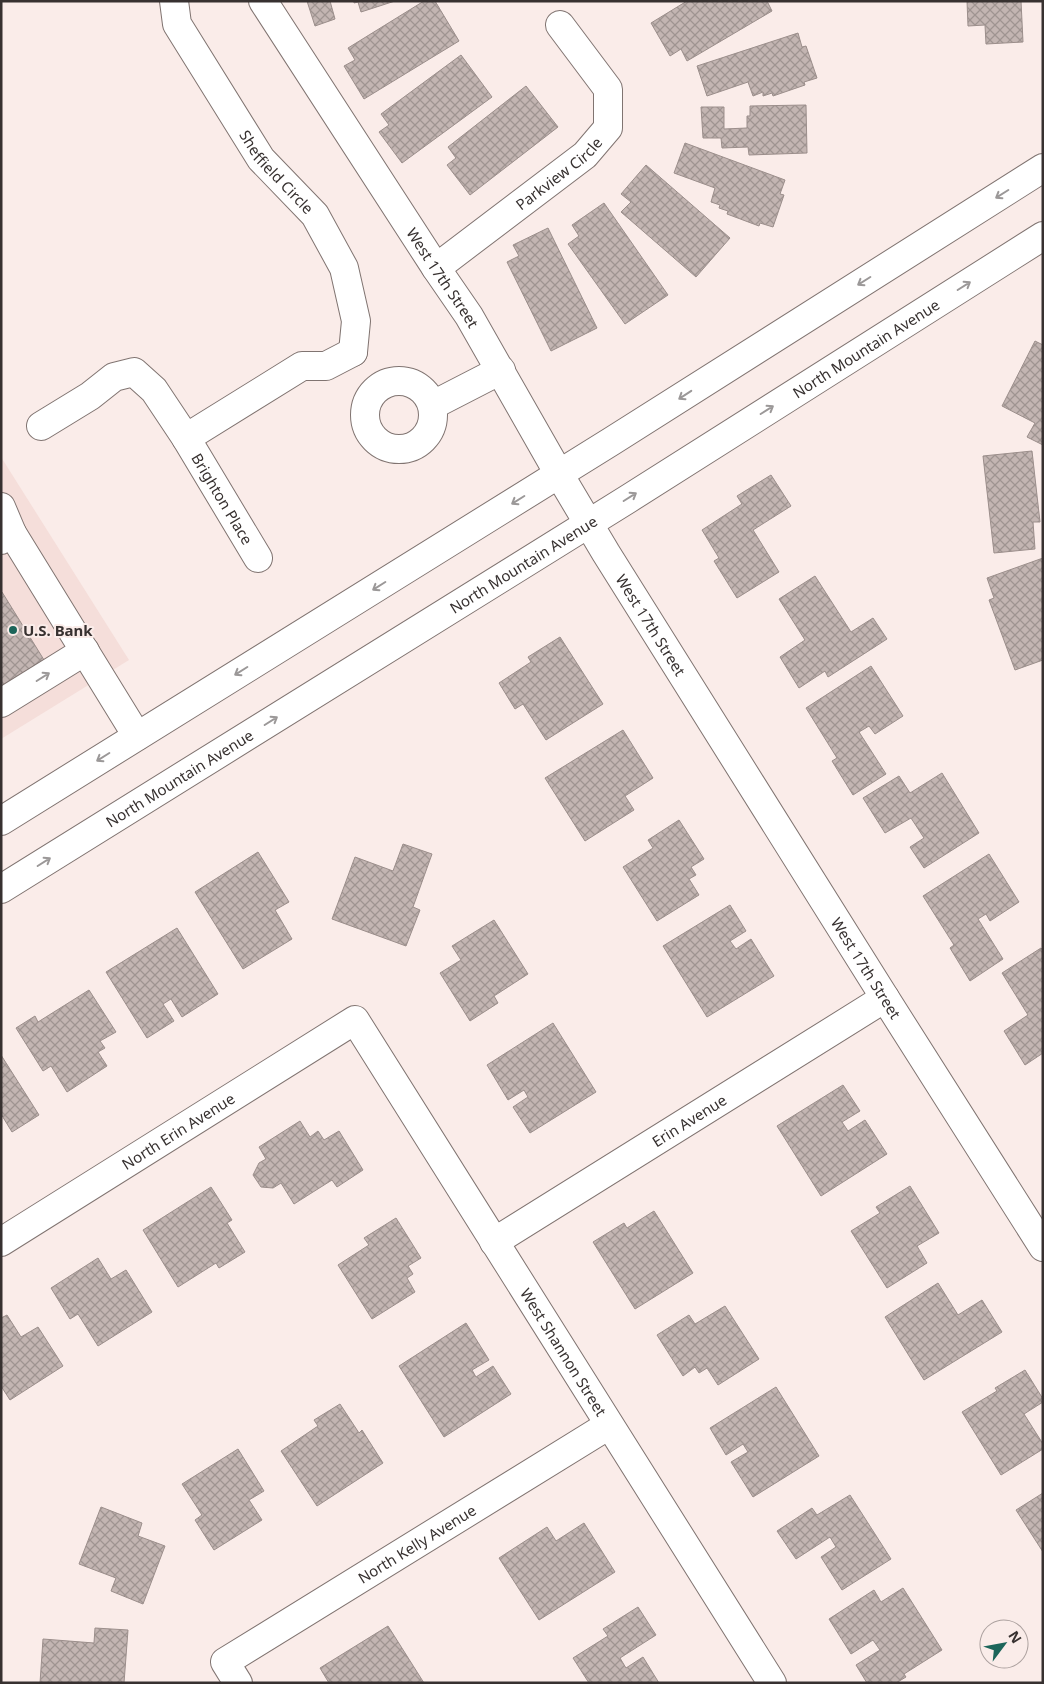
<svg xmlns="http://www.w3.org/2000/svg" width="1044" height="1684" viewBox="0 0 1044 1684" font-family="'Noto Sans',sans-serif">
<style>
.built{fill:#f5deda}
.building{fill:url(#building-cross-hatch);stroke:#9b8e8b}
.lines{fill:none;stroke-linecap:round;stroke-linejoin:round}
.minor-casing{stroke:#807471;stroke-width:30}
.major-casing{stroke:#807471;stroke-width:30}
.minor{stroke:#fff;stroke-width:28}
.major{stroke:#fff;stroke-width:28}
.oneway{stroke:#9b9898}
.poi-dot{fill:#1c655a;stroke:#faece9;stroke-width:2}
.labels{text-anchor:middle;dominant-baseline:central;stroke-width:4;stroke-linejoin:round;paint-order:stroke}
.street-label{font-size:15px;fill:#373130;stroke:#faece9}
.poi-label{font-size:15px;font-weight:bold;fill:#373130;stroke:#faece9;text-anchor:start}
</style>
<defs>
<pattern id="building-cross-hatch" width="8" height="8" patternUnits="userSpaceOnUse" patternTransform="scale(1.25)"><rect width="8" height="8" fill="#c3b5b2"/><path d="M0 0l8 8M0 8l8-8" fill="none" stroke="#9f9491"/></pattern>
</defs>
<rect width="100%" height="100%" fill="#faece9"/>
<!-- built -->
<path class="built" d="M1 457 129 660 1 739Z"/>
<!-- building -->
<path class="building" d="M307 1H330L335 19 315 26Z
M354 1H395L361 12 358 2 354 3Z
M424 1H435L459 41 364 99 344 66 355 60 348 48Z
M687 1H767L772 11 687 61 681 49 670 56 651 23Z
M967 1H1021L1023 42 986 44 985 25 968 26Z
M798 33 802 47 806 46 817 78 804 82 805 85 773 96 772 93 763 96V92L753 96 748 82 707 96 697 66Z
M461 55 492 97 402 163 379 132 389 125 381 114Z
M526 86 558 127 470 195 447 165 456 158 448 147Z
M806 105 807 153 749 155 748 147 722 148 721 138H703L701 107H724V129L747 128V116H750V106Z
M685 143 785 180 780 194 784 195 773 227 760 223 759 226 727 214 728 211 719 208 720 205 711 202 715 188 674 173Z
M646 165 730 238 696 277 621 212 631 202 621 194Z
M604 203 668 295 625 324 568 244 579 236 572 225Z
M548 228 597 328 551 351 507 262 519 256 513 245Z
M1035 341 1043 345V445L1027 437 1035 423 1002 406Z
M1032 451 1040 522H1033L1035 549 994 553 983 456Z
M771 475 791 506 753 530 779 572 737 598 714 561 719 558 702 530 742 504 737 496Z
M1043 558V599L1041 600 1043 605V660L1015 670 989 600 994 598 987 578Z
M815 576 851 632 873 618 887 639 828 677 825 671 799 688 780 657 805 640 779 599Z
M2 592 49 668 1 698V593Z
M560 637 603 704 546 740 523 704 515 709 499 683 531 662 528 657Z
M871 666 903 716 875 734 869 726 859 732 886 774 853 795 832 761 837 758 806 708Z
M623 730 653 778 625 796 634 810 585 841 545 778Z
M942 773 979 833 924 868 910 847 924 838 911 818 885 833 863 798 899 776 910 793Z
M679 820 704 859 691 867 696 875 689 879 699 895 657 921 623 867 653 848 648 840Z
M403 844 432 854 413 907 420 910 406 946 332 919 355 857 393 871Z
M258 852 289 902 275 910 292 939 243 969 195 892Z
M989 854 1019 902 990 921 986 914 978 919 1003 959 970 981 950 948 954 945 923 896Z
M730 905 746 931 730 941 736 949 751 939 774 976 707 1017 663 946Z
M494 920 528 974 494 996 498 1003 470 1021 440 973 461 960 452 946Z
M177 928 218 994 182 1017 171 999 163 1004 174 1021 147 1038 106 972Z
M1041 948 1043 950V1053L1025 1065 1004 1031 1028 1015 1002 973Z
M89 990 116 1032 100 1041 105 1048 98 1052 107 1066 67 1092 51 1066 43 1071 16 1028 35 1016 38 1022Z
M553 1023 596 1092 530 1133 513 1107 528 1097 524 1090 508 1100 487 1065Z
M1 1055 39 1115 12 1132 1 1114Z
M843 1085 860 1111 842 1122 848 1131 865 1120 887 1154 821 1196 777 1126Z
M300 1121 310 1137 318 1131 324 1140 339 1131 363 1170 337 1187 332 1180 294 1204 281 1183 273 1188 261 1187 253 1175 259 1163 266 1159 259 1147Z
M910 1186 939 1233 917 1246 927 1263 887 1288 851 1231 880 1213 876 1207Z
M211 1187 232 1220 227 1223 245 1252 219 1268 216 1263 178 1287 143 1230Z
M654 1211 693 1273 635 1309 593 1242 624 1223 627 1228Z
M396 1218 421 1258 408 1266 413 1274 407 1278 415 1292 372 1319 338 1265 369 1245 364 1238Z
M98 1258 111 1279 126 1270 152 1312 98 1346 78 1314 70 1319 51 1288Z
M938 1283 958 1315 982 1300 1002 1332 924 1380 885 1317Z
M725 1306 759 1359 718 1385 707 1368 699 1373 695 1367 683 1376 657 1335 689 1315 695 1324Z
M7 1315 21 1337 38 1327 63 1366 10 1400 1 1386V1318Z
M466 1323 489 1360 472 1370 476 1377 493 1366 511 1394 444 1437 399 1366Z
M1025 1370 1043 1399V1402L1024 1414 1043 1444V1449L1001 1475 962 1412 997 1391 995 1388Z
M776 1387 819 1456 753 1497 731 1462 748 1452 743 1444 726 1455 710 1428Z
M340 1404 359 1433 362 1430 383 1463 317 1506 281 1451 318 1426 314 1420Z
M238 1449 264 1491 249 1500 262 1520 214 1550 195 1520 202 1515 182 1484Z
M1043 1493V1552L1016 1510Z
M850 1495 891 1559 842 1590 821 1557 836 1547 830 1537 796 1559 777 1531 812 1508 817 1515Z
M101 1507 142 1523 138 1536 165 1546 143 1604 111 1591 116 1578 79 1564Z
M584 1523 615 1572 539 1620 499 1558 547 1527 556 1541Z
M903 1588 942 1650 904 1674 906 1677 896 1683H867L856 1665 880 1650 873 1640 851 1654 829 1619 874 1590 881 1602Z
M638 1607 656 1635 620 1658 626 1668 643 1657 659 1683H589L573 1658 608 1636 603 1629Z
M388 1626 424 1683H329L320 1668Z
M95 1628 128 1630 124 1683H40L43 1639 94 1643Z"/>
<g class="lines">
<defs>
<g id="minor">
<path id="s1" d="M174 1 177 24 261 159 315 215 344 268 356 321 353 352"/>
<path id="s2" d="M263 1 436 268 469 316 559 474 606 553 885 998 1043 1247"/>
<path id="s3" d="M436 268 585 155 608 128V89L560 25"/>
<circle cx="399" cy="415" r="34"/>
<path d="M433 405 501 370"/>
<path id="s4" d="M41 426 90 396 114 377 134 372 154 390 186 438 258 558"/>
<path d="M186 438 302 366H326L353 352"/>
<path d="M1 507 12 533 1 540"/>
<path d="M12 533 137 736"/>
<path d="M1 703 85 651"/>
<path id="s5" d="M1 1242 355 1020 772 1683"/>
<path id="s6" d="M494 1242 885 998"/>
<path id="s7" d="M238 1683 225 1662 609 1425"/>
</g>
<g id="major">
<path d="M1 821 612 441 1043 168"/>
<path id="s8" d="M1 889 628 499 1043 236"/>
</g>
</defs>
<!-- minor casing -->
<use href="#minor" class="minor-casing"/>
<!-- major casing -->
<use href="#major" class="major-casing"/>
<!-- minor -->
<use href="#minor" class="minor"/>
<!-- major -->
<use href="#major" class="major"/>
</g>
<!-- one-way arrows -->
<defs><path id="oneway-shaft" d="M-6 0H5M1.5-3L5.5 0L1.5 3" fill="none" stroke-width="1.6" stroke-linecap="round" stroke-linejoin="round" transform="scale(1.25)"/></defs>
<g class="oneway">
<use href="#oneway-shaft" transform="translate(1002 194) rotate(148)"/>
<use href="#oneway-shaft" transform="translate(864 281) rotate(148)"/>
<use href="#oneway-shaft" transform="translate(964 286) rotate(-32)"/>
<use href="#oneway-shaft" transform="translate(685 395) rotate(147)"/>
<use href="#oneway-shaft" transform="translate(767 410) rotate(-32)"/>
<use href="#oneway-shaft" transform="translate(630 497) rotate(-32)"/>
<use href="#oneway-shaft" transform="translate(518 500) rotate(148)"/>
<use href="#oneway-shaft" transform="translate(379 586) rotate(148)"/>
<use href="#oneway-shaft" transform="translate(241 671) rotate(148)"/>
<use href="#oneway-shaft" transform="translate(43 677) rotate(-32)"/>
<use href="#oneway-shaft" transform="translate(271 721) rotate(-32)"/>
<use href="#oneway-shaft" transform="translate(103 757) rotate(148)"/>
<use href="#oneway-shaft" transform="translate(44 862) rotate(-32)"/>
</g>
<!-- markers -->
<circle class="poi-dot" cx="13" cy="630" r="5"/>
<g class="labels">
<!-- street labels -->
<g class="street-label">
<text stroke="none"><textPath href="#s1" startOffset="202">Sheffield Circle</textPath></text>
<text stroke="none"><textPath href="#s3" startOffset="155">Parkview Circle</textPath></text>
<text stroke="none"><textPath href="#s2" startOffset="330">West 17th Street</textPath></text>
<text stroke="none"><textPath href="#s8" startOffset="1020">North Mountain Avenue</textPath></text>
<text stroke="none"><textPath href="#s4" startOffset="264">Brighton Place</textPath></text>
<text stroke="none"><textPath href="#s8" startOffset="615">North Mountain Avenue</textPath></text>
<text stroke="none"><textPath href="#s2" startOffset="735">West 17th Street</textPath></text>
<text stroke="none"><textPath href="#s8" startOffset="210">North Mountain Avenue</textPath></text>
<text stroke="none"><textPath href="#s2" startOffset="1140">West 17th Street</textPath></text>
<text stroke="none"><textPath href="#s6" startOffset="230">Erin Avenue</textPath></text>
<text stroke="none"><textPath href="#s5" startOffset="209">North Erin Avenue</textPath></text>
<text stroke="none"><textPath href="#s5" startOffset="810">West Shannon Street</textPath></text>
<text stroke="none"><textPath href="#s7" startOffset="250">North Kelly Avenue</textPath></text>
</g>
<!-- poi labels -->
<g class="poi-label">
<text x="23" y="630">U.S. Bank</text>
</g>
</g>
<!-- border -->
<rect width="1044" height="1684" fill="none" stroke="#373130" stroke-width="5"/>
<!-- north arrow -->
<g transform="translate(1004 1644) rotate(58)"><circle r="24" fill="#faece9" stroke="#aca19f"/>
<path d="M0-4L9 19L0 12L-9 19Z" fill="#1c655a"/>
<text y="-8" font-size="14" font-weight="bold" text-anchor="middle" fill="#373130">N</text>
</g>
</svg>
